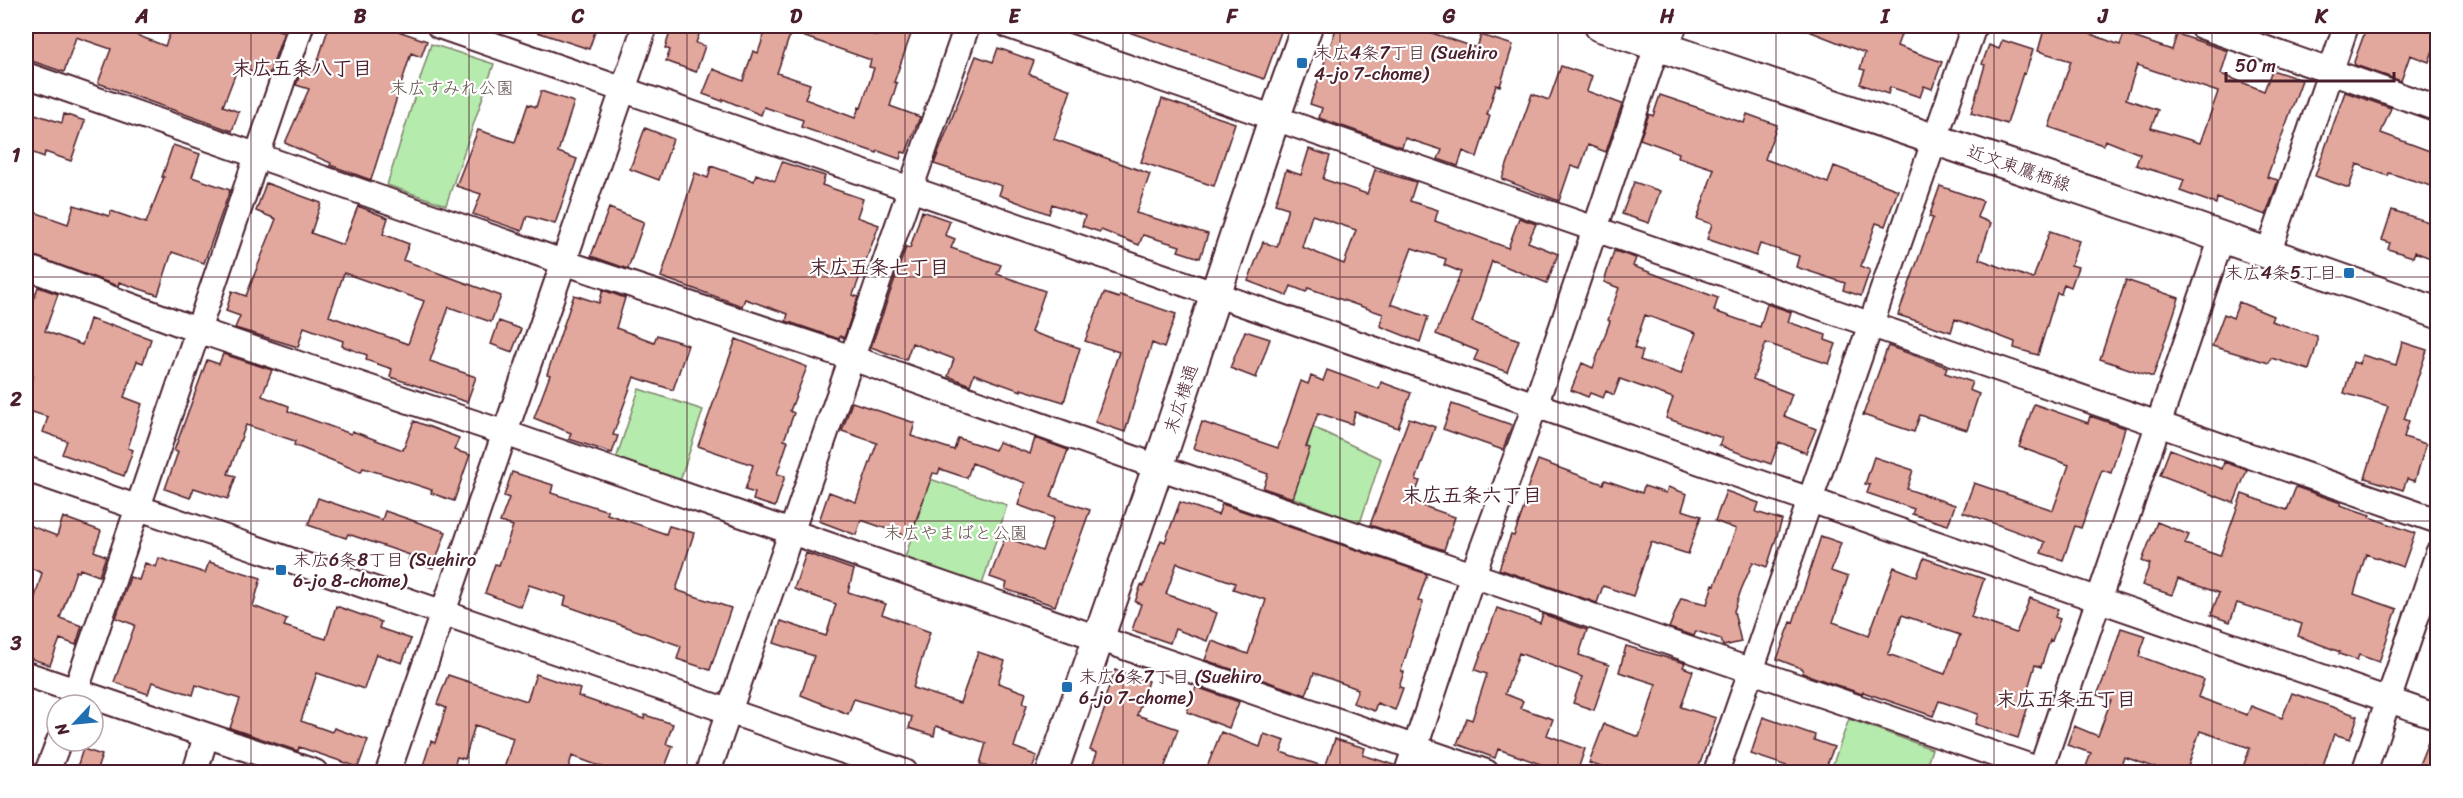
<svg xmlns="http://www.w3.org/2000/svg" width="2463" height="798" viewBox="0 0 2463 798" font-family="Sriracha,'Klee One',sans-serif">
<style>
.green{fill:#b5ebad;stroke:#80856c;stroke-width:1.5}
.building{fill:#e2a89d;stroke:#4a1f2b;stroke-width:1.5;fill-rule:evenodd}
.lines{fill:none;stroke-linecap:round;stroke-linejoin:round}
.minor-casing{stroke:#4a1f2b;stroke-width:28}
.tertiary-casing{stroke:#4a1f2b;stroke-width:34}
.minor{stroke:#fff;stroke-width:24}
.tertiary{stroke:#fff;stroke-width:30}
.grid{fill:none;stroke:#4a1f2b;stroke-width:1.5;stroke-opacity:0.55}
.poi-dot{fill:#1f6fb2;stroke:#fff;stroke-width:2}
.labels{text-anchor:middle;dominant-baseline:central;stroke-width:4.5;stroke-linejoin:round;paint-order:stroke}
.poi-label{font-size:18px;fill:#4a1f2b;stroke:#fff;text-anchor:start}
.park-label{font-size:18px;fill:#65524c;stroke:#fff}
.street-label{font-size:18px;fill:#4a1f2b;stroke:#fff}
.neighbourhood-label{font-size:20px;font-weight:bold;fill:#4a1f2b;stroke:#fff}
.neatline{fill:none;stroke:#4a1f2b;stroke-width:2}
.grid-label{font-size:20px;text-anchor:middle;font-weight:bold;fill:#4a1f2b}
</style>
<rect width="100%" height="100%" fill="#fff"/>
<filter id="ink" filterUnits="userSpaceOnUse"><feTurbulence type="fractalNoise" baseFrequency=".0167" numOctaves="2"/><feDisplacementMap in="SourceGraphic" scale="12" xChannelSelector="R" yChannelSelector="G"/><feConvolveMatrix kernelMatrix="1 2 1 2 8 2 1 2 1" color-interpolation-filters="sRGB"/></filter>
<g filter="url(#ink)">
<!-- green -->
<path class="green" d="M431 44 494 64 446 205 387 185Z
M639 389 703 410 680 481 616 459Z
M1313 427 1381 459 1360 523 1291 497Z
M930 479 1007 505 981 588 904 561Z
M1849 719 1932 749 1924 772H1830Z"/>
<!-- building -->
<path class="building" d="M26 26H113L165 46 173 26H266L284 32 268 77 238 67 223 106 239 112 232 131 98 83 111 49 76 37 64 72 26 59Z
M329 26H384L427 41 421 57 411 53 371 180 330 165 331 163 285 143 309 89 296 85 303 66 315 70Z
M529 26H597L589 49 528 29Z
M672 26H702L696 43 705 46 696 72 666 61 670 50 665 48Z
M767 26H848L877 36 881 26H914L894 82 897 83 890 106 920 117 906 153 902 152 900 159 878 151 877 153 801 127 803 120 764 107 761 115 723 99 722 101 703 94 713 69 743 81 753 51 758 53ZM791 32 871 60 869 67 874 68 861 108 859 107 855 118 805 99 810 84 777 73Z
M1117 26H1283L1264 79 1117 28Z
M1337 26H1411L1477 48 1481 35 1513 45 1500 86 1496 85 1487 115 1490 116 1477 157 1463 151 1458 166 1438 159 1442 150 1405 138 1402 147 1319 118 1322 108 1310 104Z
M1796 26H1904L1897 46 1942 62 1932 89 1924 86 1920 97 1890 87 1888 94 1860 84 1865 70 1860 69 1865 53Z
M2045 26H2069L2120 45 2124 34 2172 50 2177 34 2228 51 2221 74 2264 91 2272 70 2302 80 2267 177 2278 180 2266 215 2217 198 2216 204 2180 191 2184 180 2136 165 2140 154 2105 140 2103 145 2049 127 2071 61 2038 51ZM2137 65 2218 92 2200 143 2151 128 2158 110 2126 99Z
M2367 26H2438V36L2429 62 2410 55 2401 81 2355 65 2354 62Z
M2002 40 2033 50 2025 74 2023 73 2007 124 1971 113 1985 65 1982 64 1989 45 1999 49Z
M998 48 1034 61 1029 74 1071 90 1054 139 1150 174 1136 213 1208 234 1200 258 1178 251 1180 246 1143 235 1139 245 1101 230 1100 232 1082 226 1085 216 1052 204 1049 214 999 195 1002 186 934 164 976 56 993 62Z
M1561 66 1592 76 1587 91 1622 104 1606 152 1588 145 1580 169 1571 166 1559 201 1502 179 1532 94 1549 100Z
M541 91 574 102 558 152 577 159 555 224 527 216 522 231 473 214 481 194 456 186 478 130 515 142 528 104 536 107Z
M2345 92 2391 108 2381 133 2438 154V188L2389 173 2388 176 2357 164 2349 188 2315 176Z
M1660 95 1744 123 1747 114 1777 125 1765 159 1828 183 1834 166 1898 190 1885 226 1876 223 1861 266 1870 270 1861 296 1843 290 1845 283 1796 267 1799 256 1760 244 1756 256 1707 239 1712 224 1697 219 1714 169 1678 157 1679 153 1640 139 1649 114 1653 116Z
M1162 99 1235 123 1214 186 1141 162Z
M32 113 62 123 64 114 85 121 71 161 45 152 44 157 26 150V134Z
M645 128 673 139 659 180 630 169Z
M173 145 200 154 192 177 230 190 204 263 172 252 158 295 119 282 118 286 26 253V209L68 224 74 205 109 216 111 211 146 223 164 177H162Z
M1309 149 1330 156 1323 179 1367 194 1375 170 1416 182 1410 201 1438 210 1435 221 1508 248 1519 218 1536 224 1528 242 1558 254 1547 283 1492 261 1472 322 1519 340 1507 372 1474 360 1478 351 1436 334 1461 272 1444 265 1446 259 1412 248 1391 304 1428 317 1420 342 1380 326 1383 314 1308 288 1306 292 1291 286 1287 296 1248 281 1263 242 1277 247 1288 208 1275 204 1286 170 1301 175ZM1312 215 1356 230 1344 264 1302 247Z
M782 162 825 176 822 185 863 199 857 217 879 225 853 295 858 297 844 338 840 336 839 339 786 321 788 314 745 299 742 306 661 277 695 173 708 178 711 166 754 181 756 174 775 181Z
M1634 182 1660 191 1649 223 1622 214Z
M266 183 321 203 311 233 343 245 358 206 388 218 383 234 409 244 403 260 501 296 491 322 449 307 430 361 476 377 467 402 390 377 392 369 366 360 367 355 342 346 343 341 304 327 298 347 235 328 240 316 226 311 232 291 246 296 276 219 256 211ZM344 273 424 301 408 344 329 316Z
M1940 186 1983 201 1977 217 1991 223 1979 259 2033 279 2050 231 2079 241 2071 265 2078 267 2071 287 2064 284 2061 294 2057 293 2038 355 2014 348 2015 342 1955 319 1951 332 1898 315 1933 218 1929 217Z
M609 208 644 222 628 269 591 256Z
M2392 210 2438 225V261L2415 252 2413 257 2388 249 2390 243 2382 240Z
M922 211 950 221 945 235 955 239 951 248 1001 265 997 274 1045 291 1031 332 1080 348 1064 402 1021 389V391L974 374 970 385 948 376 954 359 912 343 906 360 871 347 906 247 910 248Z
M1614 251 1636 258 1633 266 1718 298 1714 311 1760 327 1767 304 1791 312 1788 322 1826 335 1825 340 1836 344 1829 364 1766 343 1753 379 1792 394 1784 416 1816 429 1806 453 1779 442 1771 464 1731 450 1719 445 1722 438 1666 418 1673 398 1620 379 1614 395 1606 391 1603 398 1590 393 1588 397 1571 390 1582 363 1593 368 1610 321 1608 320 1619 288 1604 282ZM1645 315 1696 333 1681 374 1640 360 1643 351 1634 348Z
M2126 280 2179 298 2153 377 2100 359Z
M38 287 58 294 45 331 82 345 90 319 110 326V324L151 339 143 363 137 361 124 397 142 404 128 448 133 450 124 476 62 454 67 441 43 432 48 417 26 410V400L33 375 26 374V302L32 305Z
M603 290 625 298 616 328 654 342 657 335 688 345 673 390 634 377 613 435 618 436 612 453 569 439 571 433 534 418 550 375 547 374 574 295 599 303Z
M1104 293 1119 298 1120 295 1176 314 1164 348 1152 343 1125 432 1095 422 1119 352 1085 341Z
M2239 302 2273 316 2271 321 2317 336V344L2309 370 2271 358 2269 363 2212 346 2224 314 2233 318Z
M499 321 521 329 512 352 491 344Z
M1245 331 1270 339 1256 378 1230 368Z
M736 339 807 367 790 411 794 413 784 440 788 441 777 474 785 476 775 507 753 500 755 493 745 490 753 465 698 446Z
M2402 342 2427 350 2404 419 2409 421 2404 437 2426 444 2415 481 2407 479 2403 490 2365 478 2388 406 2344 393 2353 362 2359 364 2362 355 2396 365Z
M1888 346 1947 367 1945 373 1972 382 1969 390 1979 394 1967 430 1920 415 1914 432 1863 415Z
M223 354 272 370 262 396 289 406 288 411 351 434 352 431 403 450 414 421 459 438 454 450 470 455 454 501 431 493 432 490 383 474 363 468 361 472 294 445 295 441 246 425 228 474 236 476 228 499 194 488 190 498 165 489 178 452 174 451 207 360 219 364Z
M1327 370 1379 389 1381 382 1411 393 1398 428 1355 412 1352 424 1318 413 1306 447 1310 448 1293 498 1263 488 1268 474 1193 448 1202 422 1278 448 1301 381 1308 384 1311 376 1323 381Z
M852 402 915 423 911 436 954 450 958 438 995 450 999 442 1030 454 1035 438 1068 450 1051 497 1090 510 1055 606 1005 589 1007 583 990 577 1005 537 1042 551 1054 518 1018 505 1025 483 972 463 967 478 940 469 938 474 933 473 910 537 861 520 856 535 819 521 829 492 856 502 877 443 842 431Z
M1452 404 1512 425 1503 450 1443 429Z
M2034 404 2088 423 2090 416 2125 428 2111 473 2102 470 2081 528 2075 526 2063 560 2041 553 2045 542 1963 512 1974 483 2053 510 2069 465 2019 447Z
M1409 418 1435 427 1416 480 1420 481 1412 502 1455 517 1444 550 1370 525Z
M2170 449 2222 469 2224 462 2247 470 2234 503 2160 475Z
M1874 457 1913 470 1907 489 1955 505 1948 525 1912 514 1914 509 1867 493 1870 485 1865 484Z
M1538 460 1603 484 1605 480 1642 493 1644 486 1666 493 1668 487 1687 494 1682 510 1701 516 1688 554 1651 542 1633 596 1603 586 1597 603 1499 569 1511 535 1514 536 1530 490 1527 489Z
M512 472 553 485 551 493 608 511 607 514 666 534 669 526 694 533 676 590 731 608 710 670 677 659 681 646 564 605 566 597 529 585 521 607 485 593 495 564 499 565 513 526 500 522 509 498 504 496Z
M2296 487 2341 503 2340 505 2370 515 2369 517 2415 533 2403 567 2366 554 2354 594 2397 609 2379 662 2359 655 2357 660 2339 654 2340 652 2298 636 2302 624 2237 603 2230 622 2211 615 2219 593 2178 579 2172 595 2142 585 2150 564 2142 561 2157 522 2189 535 2185 544 2220 556 2242 494 2287 510Z
M1726 491 1759 503 1756 512 1782 520 1767 567 1753 562 1741 590 1734 611 1741 642 1723 646 1721 639 1696 631 1694 636 1669 628 1681 598 1707 604 1713 584 1715 585 1736 529 1715 521Z
M318 498 382 520 385 511 446 532 433 568 408 560 410 555 348 534 346 538 308 525Z
M1180 502 1218 515 1222 504 1427 574 1418 601 1423 602 1401 671 1404 672 1399 687 1403 688 1395 710 1377 703 1374 711 1353 703 1358 689 1314 673 1306 695 1205 660 1212 641 1248 654 1266 600 1233 589 1235 583 1177 563 1166 594 1217 613 1207 641 1175 629 1170 643 1132 630 1141 604 1135 602 1141 585 1144 586 1161 540 1165 542Z
M63 517 101 531 94 551 106 556 99 576 80 569 79 572 76 571 60 618 82 626 76 645 60 639 50 665 26 657V628L42 573 26 566V524L57 536Z
M1821 536 1841 543 1831 571 1848 577 1833 622 1869 635 1894 567 1917 576 1924 558 1984 579 1971 617 2016 633 2030 598 2058 609 2055 617 2060 619 2052 641 2050 640 2041 667 2035 665 2023 705 2028 706 2018 738 1975 724 1978 714 1939 701 1933 716 1863 692 1862 694 1802 673 1803 669 1777 659 1791 622 1793 623ZM1902 615 1960 635 1945 674 1888 654Z
M806 553 854 570 848 592 886 604 882 614 930 632 913 688 960 703 978 652 1005 661 998 683 1026 693 1023 703 1027 705 1014 747 1037 756 1031 772H1004L980 764 986 743 936 726 934 736 909 728 912 717 854 699 848 714 801 695 814 656 774 643 781 621 826 636 836 604 794 589Z
M159 558 205 573 209 562 261 578 253 606 287 619 284 626 326 639 336 606 381 622 379 628 411 639 402 663 376 654 364 689 317 673 301 721 332 732 334 728 368 740 358 767 299 747 298 751 230 728 240 699 196 685 193 695 152 682 148 694 114 682 135 625 116 618 130 577 139 580 145 563 156 567Z
M1497 608 1540 623 1543 614 1587 630 1579 655 1609 665 1594 710 1573 703 1582 677 1519 653 1505 694 1523 701 1520 708 1553 719 1547 735 1585 749 1577 772H1544L1546 766 1498 749 1495 758 1457 744 1467 718 1472 720 1487 674 1475 670Z
M2121 628 2146 636 2139 656 2204 680 2198 697 2247 715 2251 706 2282 718 2292 693 2358 716 2350 739 2334 734 2321 771 2305 765 2302 772H2241L2250 748 2200 731 2186 772H2169L2124 757 2119 772H2084L2091 753 2067 745 2074 726 2098 736 2111 700 2097 695 2104 678H2105Z
M1626 646 1685 663 1683 667 1693 671 1681 707 1716 718 1697 772H1616L1589 763 1604 724 1639 737 1647 714 1656 684 1619 672Z
M1115 670 1148 681 1137 715 1178 729 1163 772H1090L1097 753 1090 750 1107 702 1104 701Z
M536 674 580 689 578 696 644 719 645 715 673 724 666 744 673 746 663 772H616L572 756 567 772H503L513 738 475 725 465 759 457 757 452 772H421L431 741 435 743 446 708 437 704 448 675 527 701Z
M1196 687 1239 702 1229 728 1187 712Z
M1763 717 1815 735 1814 740 1834 747 1824 772H1805L1751 754Z
M2433 730 2438 731V772H2416Z
M1221 732 1260 747 1264 734 1285 741 1281 752 1325 767 1335 739 1365 748 1363 755 1394 765 1393 772H1341L1326 768 1333 770V772H1205Z
M83 749 102 755 96 772 77 767Z"/>
<g class="lines">
<defs>
<path id="minor" d="M439 26 2438 717
M1009 26 2438 521
M2201 26 2438 109
M1666 49 1674 26
M26 75 563 262 852 358 1158 467 2046 772
M2268 254 2346 26
M26 267 197 330 505 433 1486 772
M26 469 905 772
M26 674 315 772
M71 705 301 26
M47 772 59 741
M195 772 206 736
M388 772 645 26
M708 772 967 26
M1407 772 1473 574 1536 403 1657 46
M1716 772 1974 26
M2040 772 2222 237
M2364 772 2438 553"/>
<path id="tertiary" d="M1600 26 2193 227 2438 313
M1052 772 1158 467 1274 119 1307 26"/>
</defs>
<!-- minor casing -->
<use href="#minor" class="minor-casing"/>
<!-- tertiary casing -->
<use href="#tertiary" class="tertiary-casing"/>
<!-- minor -->
<use href="#minor" class="minor"/>
<!-- tertiary -->
<use href="#tertiary" class="tertiary"/>
</g>
</g>
<!-- grid -->
<path class="grid" d="M251 26V772M469 26V772M687 26V772M905 26V772M1123 26V772M1340 26V772M1558 26V772M1776 26V772M1994 26V772M2212 26V772M26 277H2438M26 521H2438"/>
<!-- markers -->
<g class="poi-dot">
<rect x="1296" y="57" width="12" height="12" rx="3"/>
<rect x="2343" y="267" width="12" height="12" rx="3"/>
<rect x="275" y="564" width="12" height="12" rx="3"/>
<rect x="1061" y="681" width="12" height="12" rx="3"/>
</g>
<g class="labels">
<!-- poi labels -->
<g class="poi-label">
<text x="1314" y="53">末広4条7丁目 (Suehiro<tspan x="1314" dy="21">4-jo 7-chome)</tspan></text>
<text x="2337" y="273" text-anchor="end">末広4条5丁目</text>
<text x="293" y="560">末広6条8丁目 (Suehiro<tspan x="293" dy="21">6-jo 8-chome)</tspan></text>
<text x="1079" y="677">末広6条7丁目 (Suehiro<tspan x="1079" dy="21">6-jo 7-chome)</tspan></text>
</g>
<!-- park labels -->
<g class="park-label">
<text x="452" y="88">末広すみれ公園</text>
<text x="956" y="533">末広やまばと公園</text>
</g>
<!-- street labels -->
<g class="street-label">
<text transform="translate(2019 168) rotate(19)">近文東鷹栖線</text>
<text transform="translate(1181 399) rotate(-72)">末広横通</text>
</g>
<!-- neighbourhood labels -->
<g class="neighbourhood-label">
<text x="302" y="68">末広五条八丁目</text>
<text x="879" y="267">末広五条七丁目</text>
<text x="1472" y="495">末広五条六丁目</text>
<text x="2066" y="699">末広五条五丁目</text>
</g>
</g>
<!-- margin -->
<rect width="2463" height="798" fill="none" stroke="#fff" stroke-width="66"/>
<!-- north arrow -->
<g transform="translate(75 723) rotate(244)"><circle r="28" fill="#ffffff" stroke="#b7a5aa" stroke-width="1.5"/>
<path d="M0-4.5L10 22L0 15L-10 22Z" fill="#1f6fb2"/>
<text y="-9" font-size="16" font-weight="bold" text-anchor="middle" fill="#4a1f2b">N</text>
</g>
<!-- scale -->
<path d="M2226 72v9h168v-9" fill="none" stroke="#4a1f2b" stroke-width="3"/>
<text x="2235" y="72" font-size="18" fill="#4a1f2b" stroke="#ffffff" stroke-width="4.5" paint-order="stroke">50 m</text>
<rect x="33" y="33" width="2397" height="732" class="neatline"/>
<g class="grid-label">
<text x="142" y="23">A</text>
<text x="360" y="23">B</text>
<text x="578" y="23">C</text>
<text x="796" y="23">D</text>
<text x="1014" y="23">E</text>
<text x="1232" y="23">F</text>
<text x="1449" y="23">G</text>
<text x="1667" y="23">H</text>
<text x="1885" y="23">I</text>
<text x="2103" y="23">J</text>
<text x="2321" y="23">K</text>
<text x="16" y="162">1</text>
<text x="16" y="406">2</text>
<text x="16" y="650">3</text>
</g>
</svg>
